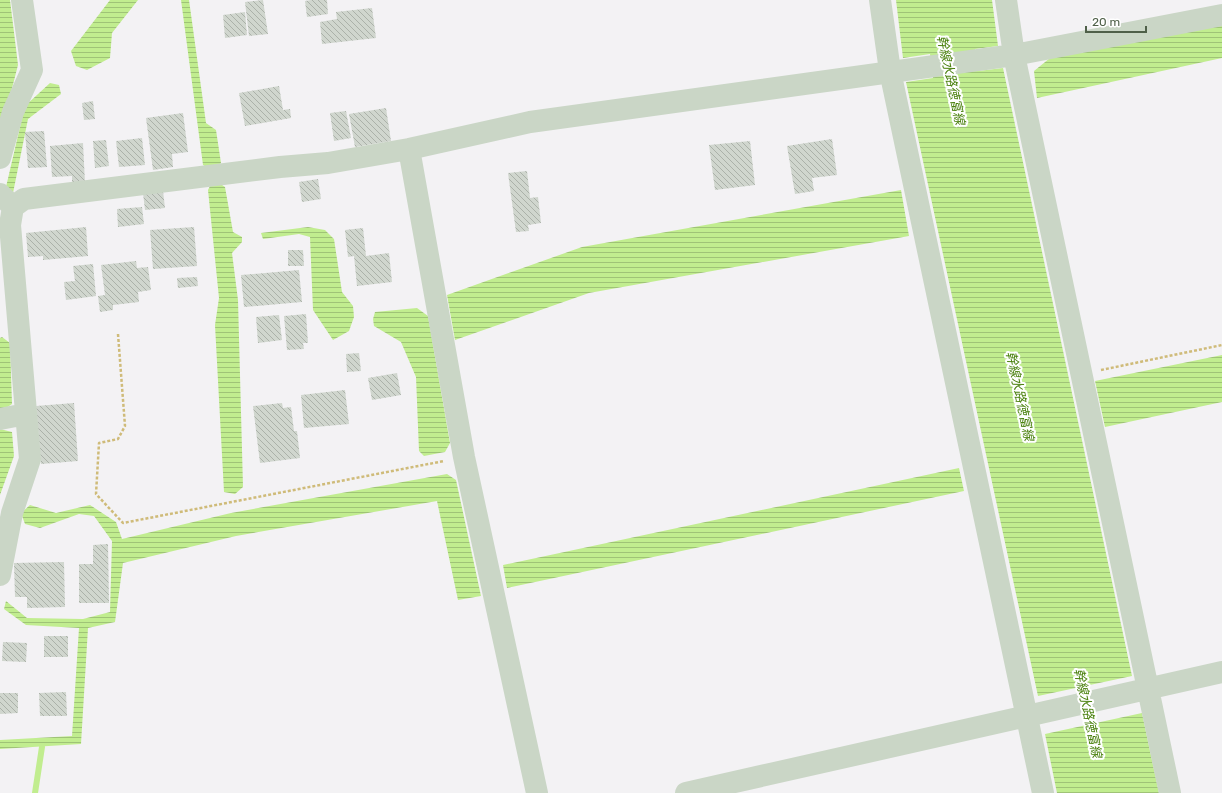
<svg xmlns="http://www.w3.org/2000/svg" width="1222" height="793" viewBox="0 0 1222 793" font-family="Rubik,'Noto Sans JP',sans-serif">
<style>
.water{fill:url(#water-rules)}
.lines{fill:none;stroke-linecap:round;stroke-linejoin:round}
.stream{stroke:#c1ed8f;stroke-width:6}
.building{fill:url(#building-back-hatch)}
.path{stroke:#cfbb79;stroke-width:2.5;stroke-dasharray:3 2;stroke-linecap:butt}
.minor{stroke:#cad6c6;stroke-width:22}
.labels{text-anchor:middle;dominant-baseline:central;stroke-width:4;stroke-linejoin:round;paint-order:stroke}
.water-label{font-size:13px;font-style:italic;fill:#4a810e;stroke:#fff}
</style>
<defs>
<pattern id="water-rules" width="6" height="5" patternUnits="userSpaceOnUse"><rect width="6" height="5" fill="#c1ed8f"/><path d="M0 2.5h6" fill="none" stroke="#9fc377"/></pattern>
<pattern id="building-back-hatch" width="6" height="6" patternUnits="userSpaceOnUse"><rect width="6" height="6" fill="#d0d6ce"/><path d="M-1 5l2 2M0 0l6 6M5-1l2 2" fill="none" stroke="#abb1a9"/></pattern>
</defs>
<rect width="100%" height="100%" fill="#f3f2f4"/>
<!-- water -->
<path class="water" d="M0 0H10L18 65 9 100 25 106 50 83 59 85 61 94 28 119 13 193 6 187 23 114 0 120Z
M110 0H138L112 33 110 58 87 70 76 66 71 51Z
M181 0H189L206 123 216 130 221 163 216 169 219 183 225 187 233 232 242 237V242L232 253 238 300 243 487 235 494 224 492 215 325 219 298 208 190 212 182 210 169 203 165Z
M896 0H992L998 46 975 49 978 71 1003 68 1132 676 1038 696 906 82 933 78 930 54 903 58Z
M1222 24V58L1037 98 1034 71 1050 58Z
M901 190 909 236 589 293 455 340 447 295 582 247Z
M308 227 325 230 334 239 342 292 353 306 354 317 349 331 333 340 313 310 310 237 299 234 263 239 261 233Z
M417 308 428 316 450 443 445 452 424 456 419 451 416 377 401 342 374 326 373 319 375 312Z
M2 337 10 343 12 404 0 412V338Z
M1222 355V402L1105 427 1095 381Z
M0 429 12 432 14 456 0 495Z
M959 468 964 491 507 588 503 565Z
M447 474 456 480 481 596 458 600 437 501 236 536 123 563 115 622 88 628 81 744 0 749V740L72 736 79 628 26 625 4 609 6 601 27 618 83 619 110 612 112 541 94 516 79 514 40 528 25 524 21 513 30 505 56 513 90 505 116 522 122 539 231 513Z
M1142 713 1159 793H1057L1045 734Z"/>
<g class="lines">
<!-- stream -->
<path class="stream" d="M1080 679 1092 731
M35 793 42 747"/>
</g>
<!-- building -->
<path class="building" d="M263 0 268 34 249 36 245 2Z
M311 0H327L328 14 307 17 305 1Z
M372 8 376 38 322 44 320 22 337 19 336 12Z
M245 12 247 35 225 38 223 15Z
M279 86 283 110 290 109 291 118 245 126 239 93Z
M93 101 95 119 84 120 82 103Z
M386 108 391 141 355 147 349 114Z
M346 111 351 138 334 141 330 113Z
M183 113 188 152 172 154 173 167 153 170 146 118Z
M44 131 47 167 28 168 25 132Z
M142 138 145 165 119 167 116 141Z
M832 139 837 175 812 178 814 191 795 194 787 146Z
M106 140 109 166 95 168 93 141Z
M750 141 755 185 715 190 709 145Z
M83 143 85 183 72 184V176L52 177 50 146Z
M527 171 530 198 538 197 541 223 528 225 529 231 516 232 508 173Z
M318 179 321 199 302 202 299 182Z
M163 191 165 208 145 210 143 193Z
M142 207 144 224 118 227 117 209Z
M86 227 88 256 43 260V256L28 257 26 233Z
M194 227 197 266 153 269 150 230Z
M363 228 366 256 389 253 392 282 357 286 354 256 348 257 345 230Z
M288 250H303L304 266H288Z
M136 261 137 268 148 267 151 290 138 292 139 302 113 305V310L100 312 98 296 105 295 101 265Z
M93 264 96 296 66 300 64 282 75 281 73 266Z
M299 270 302 302 244 307 241 275Z
M197 277 198 286 178 288 177 278Z
M306 314 308 343H303L304 349 287 350 284 316Z
M279 315 282 340 258 343 256 317Z
M359 353 361 371 347 372 346 354Z
M397 373 401 395 372 400 368 378Z
M345 390 349 424 304 428 301 395Z
M74 403 78 461 41 464 36 406Z
M282 403 283 408 291 407 294 431H297L300 458 260 463 253 406Z
M108 544 109 603H79V564H93V545Z
M64 562 65 607 27 608V597H15L14 563Z
M44 636H68V657H44Z
M3 642 27 643 26 662 2 661Z
M66 692 67 716H40L39 693Z
M0 693H18V713L0 714Z"/>
<g class="lines">
<!-- path -->
<path class="path" d="M118 334 125 426 118 439 99 443 96 494 123 523 444 461
M1101 370 1222 345"/>
<!-- minor -->
<path class="minor" d="M880 0 890 71 1043 793
M1006 0 1014 55 1170 793
M409 149 464 457 537 793
M0 158 13 112 32 70 22 0
M0 194 13 207 24 199 280 167 328 163 409 149 530 122 1014 55 1222 15
M0 419 26 414
M0 575 12 513 30 459 10 225 13 207
M686 793 1222 672"/>
</g>
<g class="labels">
<!-- water labels -->
<g class="water-label">
<text transform="translate(951 80) rotate(78)">幹線水路徳富線</text>
<text transform="translate(1020 396) rotate(78)">幹線水路徳富線</text>
<text transform="translate(1088 713) rotate(78)">幹線水路徳富線</text>
</g>
</g>
<!-- scale -->
<path d="M1086 26v6h60v-6" fill="none" stroke="#4f6049" stroke-width="2"/>
<text x="1092" y="26" font-size="12" fill="#4f6049" stroke="#ffffff" stroke-width="3" paint-order="stroke">20 m</text>
</svg>
